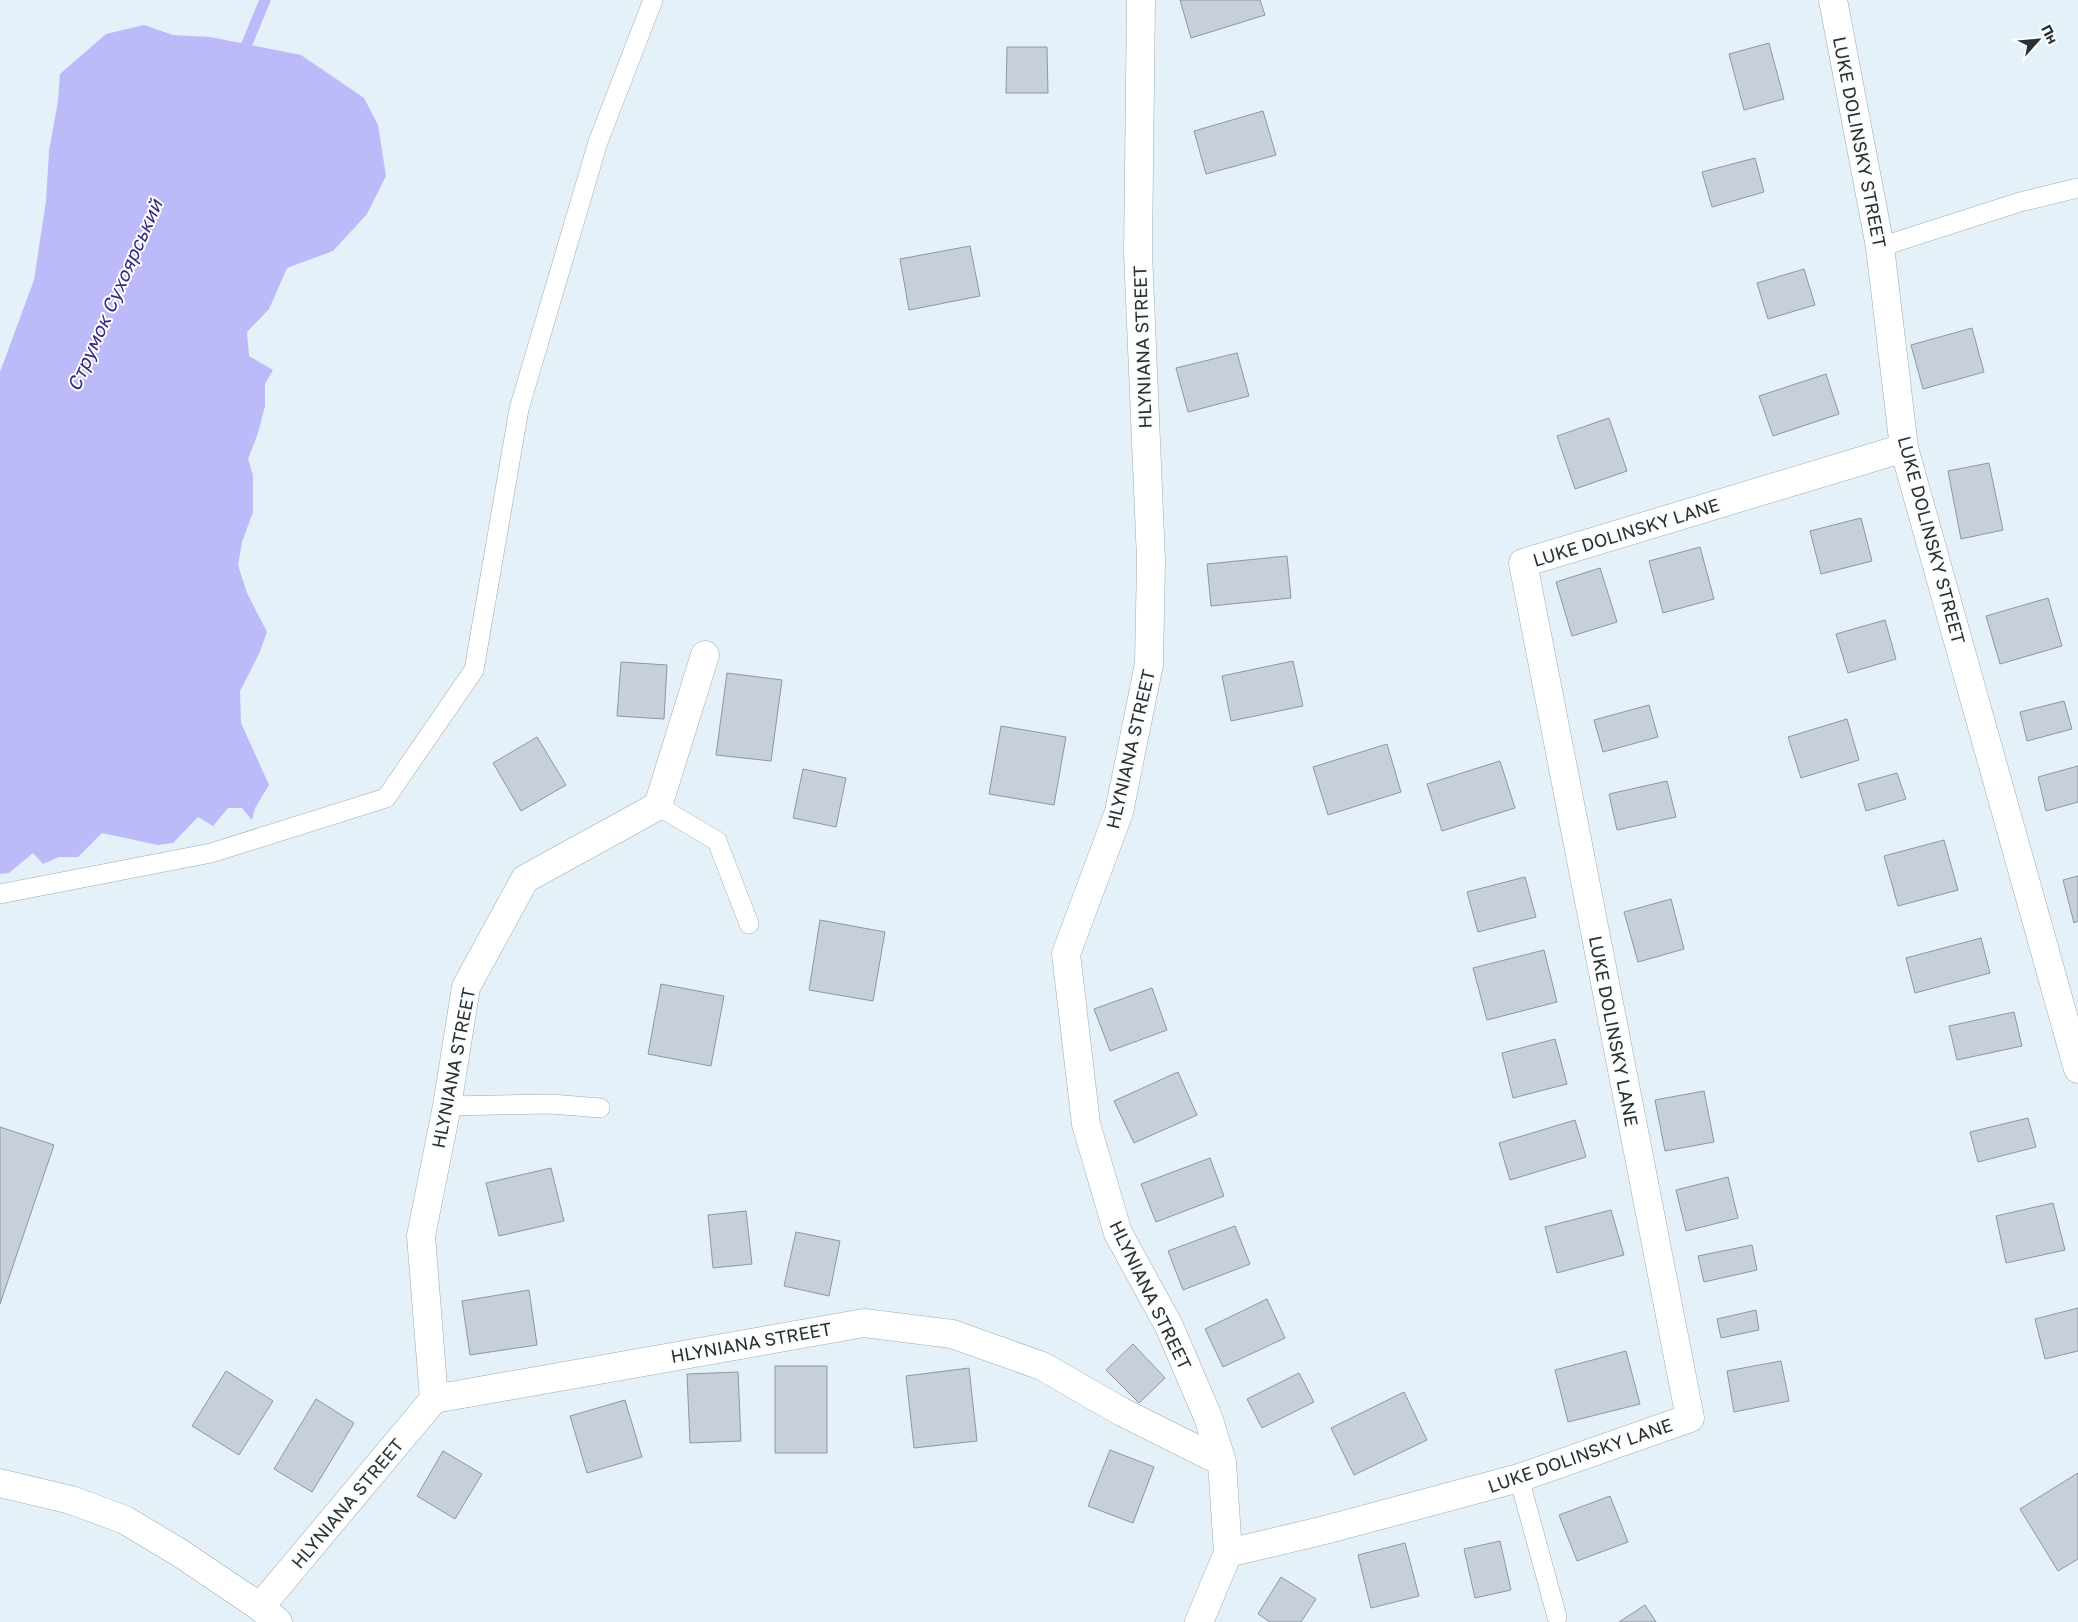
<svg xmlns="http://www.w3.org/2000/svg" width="2078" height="1622" viewBox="0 0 2078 1622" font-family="'Golos Text',sans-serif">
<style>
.water{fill:#bcbaf9}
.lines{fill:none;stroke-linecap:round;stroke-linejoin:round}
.stream{stroke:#bcbaf9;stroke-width:11}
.building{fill:#c7cfda;stroke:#8f96a0}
.lane-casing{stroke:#9daab1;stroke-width:20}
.street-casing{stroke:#9daab1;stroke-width:29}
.secondary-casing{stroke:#9daab1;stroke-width:29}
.lane{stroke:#fff;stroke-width:19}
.street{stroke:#fff;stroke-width:28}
.secondary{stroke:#fff;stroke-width:28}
.labels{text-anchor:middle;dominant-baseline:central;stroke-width:4;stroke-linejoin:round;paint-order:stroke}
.street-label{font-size:18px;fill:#2b3032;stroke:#fafdfe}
.water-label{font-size:19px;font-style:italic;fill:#38257d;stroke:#fafdfe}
</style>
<rect width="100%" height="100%" fill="#e4f1f8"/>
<!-- water -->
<path class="water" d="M144 25 173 35 210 37 301 55 364 98 378 125 386 176 367 214 333 251 287 268 269 309 247 332 249 356 273 370 265 384V406L258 433 248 459 253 475V512L242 542 238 565 247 593 267 632 259 654 240 691 241 723 269 785 255 808 252 820 242 808H228L213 826 198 817 173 843 158 845 102 833 78 857H59L43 864 33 853 9 873 0 874V372L34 280 46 201 49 151 58 101 60 74 106 34Z"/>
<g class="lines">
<!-- stream -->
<path class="stream" d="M242 56 265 0"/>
</g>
<!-- building -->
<path class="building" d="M1180 0H1260L1265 15 1191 38Z
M1769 43 1784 99 1744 110 1729 54Z
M1007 47H1047L1048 93H1006Z
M1263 111 1276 155 1206 174 1194 131Z
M1755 158 1764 192 1712 207 1702 172Z
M970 246 980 296 909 310 900 259Z
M1804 269 1815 305 1768 319 1757 283Z
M1972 328 1984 372 1923 389 1911 345Z
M1237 353 1249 396 1188 412 1176 368Z
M1826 374 1839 414 1773 436 1759 396Z
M1609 418 1627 471 1575 489 1557 436Z
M1989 463 2003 530 1961 539 1948 471Z
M1861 518 1872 561 1821 574 1810 531Z
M1700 547 1714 599 1663 613 1649 561Z
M1287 556 1291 598 1211 606 1207 564Z
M1600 568 1617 622 1572 636 1556 582Z
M2048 598 2062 646 2000 664 1986 616Z
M1885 620 1896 659 1848 673 1836 634Z
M1293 661 1303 706 1231 721 1222 676Z
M621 662 667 665 664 719 617 716Z
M727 673 782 680 771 761 716 755Z
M2064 701 2072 729 2027 741 2020 712Z
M1649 705 1658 737 1603 752 1594 720Z
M1847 719 1859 760 1801 778 1788 737Z
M1001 726 1066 737 1054 805 989 794Z
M537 737 566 785 521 811 493 763Z
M1387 744 1401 792 1328 815 1313 767Z
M1500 761 1515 808 1442 831 1427 784Z
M2078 766V802L2046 811 2038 777Z
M803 769 846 778 836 827 793 818Z
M1897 773 1906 799 1866 811 1858 784Z
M1667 781 1676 817 1617 830 1609 794Z
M1944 840 1958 890 1898 906 1884 856Z
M2078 876V921L2074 923 2063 880Z
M1525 877 1536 917 1478 932 1467 892Z
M1671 899 1684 949 1638 962 1624 912Z
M820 920 885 932 873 1001 809 990Z
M1981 938 1990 973 1915 993 1906 958Z
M1544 950 1557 1002 1487 1020 1473 968Z
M661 984 724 996 711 1066 648 1054Z
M1152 988 1167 1030 1110 1051 1094 1009Z
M2014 1012 2022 1046 1957 1060 1949 1026Z
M1555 1039 1567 1084 1513 1098 1502 1053Z
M1178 1072 1197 1115 1134 1143 1114 1101Z
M1704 1091 1714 1142 1665 1151 1655 1100Z
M2028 1118 2036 1147 1978 1162 1970 1132Z
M1575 1120 1586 1157 1510 1180 1499 1143Z
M0 1127 54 1145 0 1304Z
M1210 1158 1224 1196 1156 1222 1141 1184Z
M551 1168 564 1221 499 1236 486 1183Z
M1728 1177 1738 1218 1686 1231 1676 1190Z
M2053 1203 2065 1250 2006 1263 1996 1216Z
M1611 1210 1624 1255 1557 1273 1545 1227Z
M746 1211 752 1264 713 1268 708 1215Z
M1235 1226 1250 1264 1183 1290 1168 1251Z
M796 1232 840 1241 829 1296 784 1286Z
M1752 1245 1757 1270 1704 1282 1698 1256Z
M529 1290 537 1345 470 1355 462 1301Z
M1267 1299 1285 1338 1223 1367 1205 1329Z
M2078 1308V1351L2045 1359 2035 1319Z
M1756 1310 1759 1330 1721 1338 1717 1319Z
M1133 1344 1165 1378 1139 1403 1106 1370Z
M1626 1351 1640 1404 1568 1422 1555 1370Z
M1781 1361 1789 1401 1734 1412 1727 1371Z
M775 1366H827V1453H775Z
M969 1368 977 1441 914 1448 906 1376Z
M226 1371 273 1401 239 1455 192 1426Z
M738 1372 741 1441 690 1443 687 1374Z
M1299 1373 1314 1402 1262 1428 1247 1399Z
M1404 1392 1427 1440 1354 1475 1331 1428Z
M316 1399 354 1423 312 1492 274 1469Z
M625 1400 642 1457 587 1473 570 1416Z
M1110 1450 1154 1467 1133 1523 1088 1506Z
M443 1451 482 1474 455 1519 417 1496Z
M2078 1473V1559L2058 1571 2020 1509Z
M1610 1496 1628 1542 1577 1561 1559 1515Z
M1500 1541 1511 1590 1475 1598 1464 1549Z
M1405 1543 1419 1596 1371 1608 1358 1555Z
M1281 1577 1316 1599 1301 1622H1270L1258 1614Z
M1645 1605 1656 1622H1619Z"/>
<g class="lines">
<defs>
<path id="lane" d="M1880 247 2020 202 2078 188
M658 806 717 841 749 924
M0 894 211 853 386 798 474 670 519 409 598 142 653 0
M447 1106 551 1104 600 1108
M1519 1478 1557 1617"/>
<path id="street" d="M1141 0 1138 252 1151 560 1149 664 1119 812 1066 954 1086 1124 1118 1233 1169 1326 1208 1417 1222 1462 1228 1553 1199 1622
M1833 0 1880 247 1904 448 2078 1069
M434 1399 864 1323 952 1334 1042 1366 1122 1412 1222 1462
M1228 1553 1325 1530 1519 1478 1690 1418 1523 563 1904 448
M260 1607 434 1399 421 1236 447 1106 466 987 525 879 658 806 705 655"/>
<path id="secondary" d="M0 1483 71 1500 125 1520 180 1553 260 1607 278 1622"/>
</defs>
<!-- lane casing -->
<use href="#lane" class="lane-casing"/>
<!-- street casing -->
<use href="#street" class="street-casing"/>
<!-- secondary casing -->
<use href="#secondary" class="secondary-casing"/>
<!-- lane -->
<use href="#lane" class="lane"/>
<!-- street -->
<use href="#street" class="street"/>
<!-- secondary -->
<use href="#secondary" class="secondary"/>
</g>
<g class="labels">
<!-- street labels -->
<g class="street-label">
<text transform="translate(1860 142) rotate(79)">LUKE DOLINSKY STREET</text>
<text transform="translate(1142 347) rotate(-92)">HLYNIANA STREET</text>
<text transform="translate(1626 532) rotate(-17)">LUKE DOLINSKY LANE</text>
<text transform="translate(1932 540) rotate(75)">LUKE DOLINSKY STREET</text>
<text transform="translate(1130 749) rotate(-77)">HLYNIANA STREET</text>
<text transform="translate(1614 1031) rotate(79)">LUKE DOLINSKY LANE</text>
<text transform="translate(453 1068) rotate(-79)">HLYNIANA STREET</text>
<text transform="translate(1151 1295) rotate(64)">HLYNIANA STREET</text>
<text transform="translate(751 1342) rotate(-10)">HLYNIANA STREET</text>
<text transform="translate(1580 1455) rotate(-19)">LUKE DOLINSKY LANE</text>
<text transform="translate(347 1503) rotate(-50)">HLYNIANA STREET</text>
</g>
<!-- water labels -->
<g class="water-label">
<text transform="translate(114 295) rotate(-66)">Струмок Сухоярський</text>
</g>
</g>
<!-- north arrow -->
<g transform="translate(2038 40) rotate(63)" stroke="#fafdfe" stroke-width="4" paint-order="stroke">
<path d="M0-4L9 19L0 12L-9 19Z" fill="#2b3032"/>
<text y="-8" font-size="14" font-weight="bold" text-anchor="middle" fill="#2b3032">Пн</text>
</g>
</svg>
